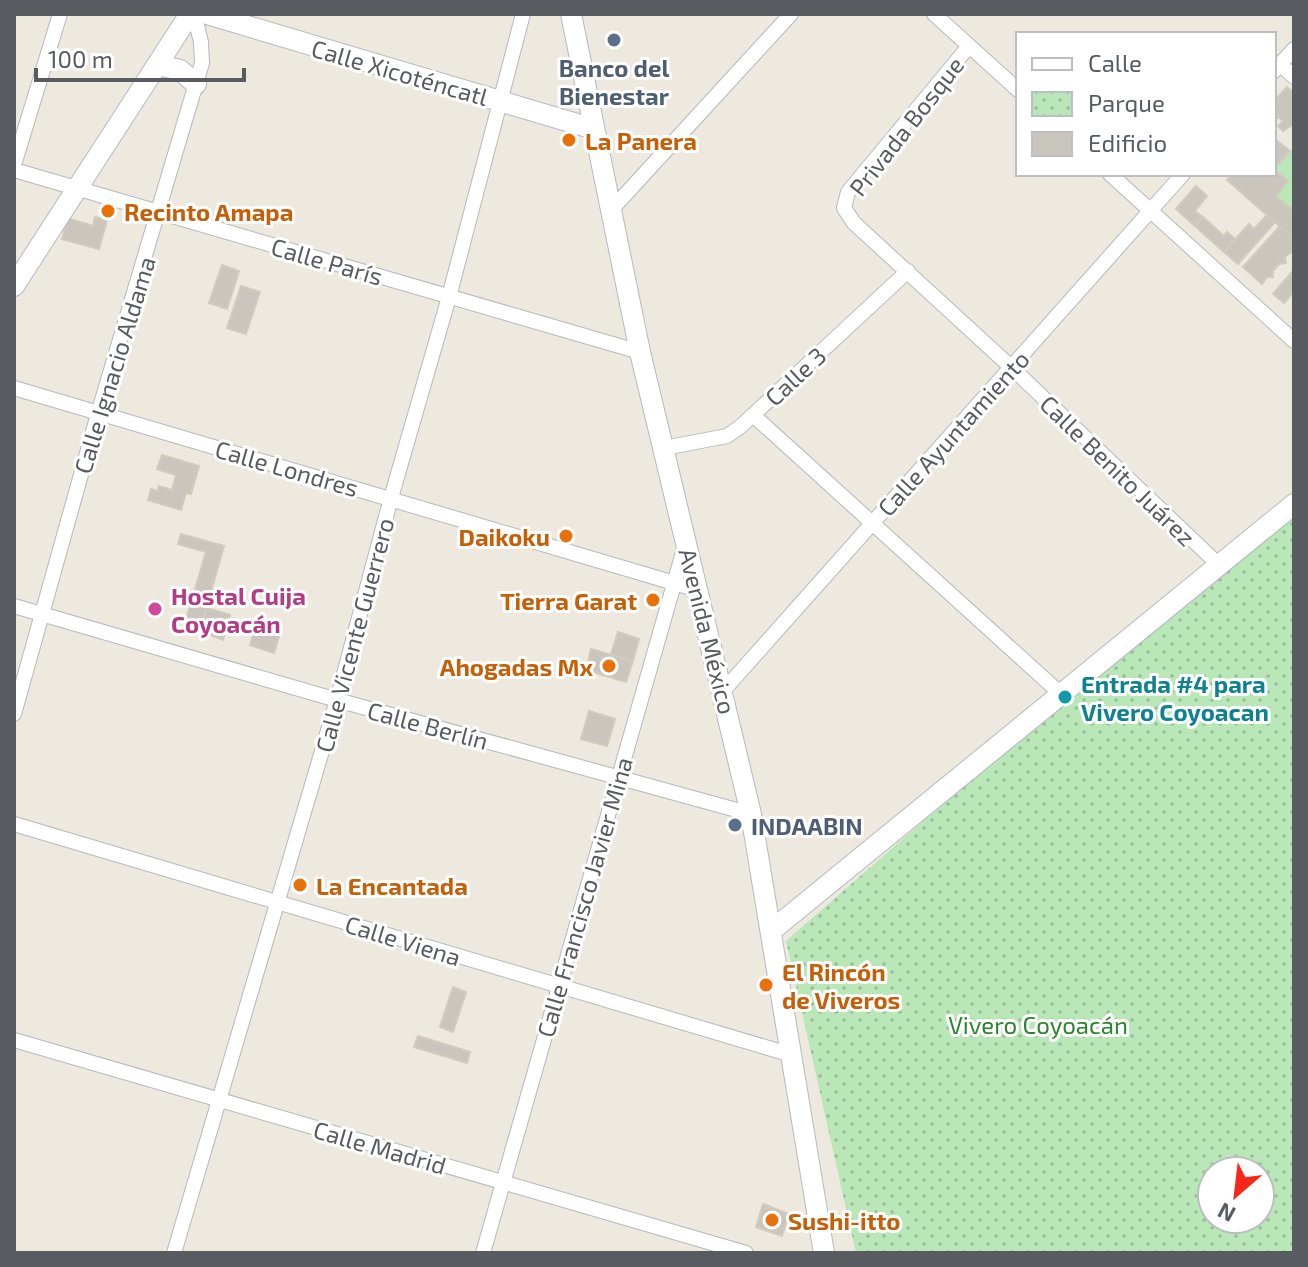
<svg xmlns="http://www.w3.org/2000/svg" width="1308" height="1267" viewBox="0 0 1308 1267" font-family="'Exo 2',sans-serif">
<style>
.green{fill:#b9e7b8}
.park{fill:url(#park-dots);fill-rule:evenodd}
.building{fill:#cac6be;stroke:#d2cbbd;stroke-width:2}
.lines{fill:none;stroke-linecap:round;stroke-linejoin:round}
.street-casing{stroke:#b5b8bd;stroke-width:16}
.secondary-casing{stroke:#b5b9c0;stroke-width:22}
.street{stroke:#fff;stroke-width:14}
.secondary{stroke:#fff;stroke-width:20}
.service-dot{fill:#5c6f8a;stroke:#fff;stroke-width:3}
.food-dot{fill:#e8710a;stroke:#fff;stroke-width:3}
.hotel-dot{fill:#d1479c;stroke:#fff;stroke-width:3}
.culture-dot{fill:#0f9aa8;stroke:#fff;stroke-width:3}
.labels{text-anchor:middle;dominant-baseline:central;stroke-width:6;stroke-linejoin:round;paint-order:stroke}
.service-label{font-size:24px;font-weight:bold;fill:#4e5e75;stroke:#fff}
.street-label{font-size:24px;fill:#585c61;stroke:#fff}
.food-label{font-size:24px;font-weight:bold;fill:#c56008;stroke:#fff;text-anchor:start}
.hotel-label{font-size:24px;font-weight:bold;fill:#b23c85;stroke:#fff;text-anchor:start}
.culture-label{font-size:24px;font-weight:bold;fill:#0d838f;stroke:#fff;text-anchor:start}
.park-label{font-size:24px;fill:#2d842f;stroke:#fff}
</style>
<defs>
<pattern id="park-dots" width="8" height="8" patternUnits="userSpaceOnUse" patternTransform="scale(2)"><rect width="8" height="8" fill="#b9e7b8"/><path d="M2 2h.1M6 6h.1" fill="none" stroke="#99be99" stroke-width="1.8" stroke-linecap="round"/></pattern>
</defs>
<rect width="100%" height="100%" fill="#ede9df"/>
<!-- green -->
<path class="green" d="M1294 146V211L1276 196 1288 182 1274 169Z"/>
<!-- park -->
<path class="park" d="M1294 517V1253H856L786 941 1065 697ZM1212 1171H1260V1219H1212Z"/>
<!-- building -->
<path class="building" d="M1287 87 1294 93V124L1283 131 1278 126 1283 121 1278 117 1274 121V101Z
M1274 138 1290 151 1274 169Z
M1274 169 1288 181 1276 196 1294 211V233L1291 236 1227 180 1233 174H1274Z
M1196 186 1207 196 1195 211 1203 217 1195 226 1176 209Z
M1267 215 1275 222 1238 264 1224 252 1249 224 1254 229Z
M95 217 107 220 99 249 62 239 67 218 93 226Z
M1203 217 1224 236 1227 232 1235 239 1224 252 1195 226Z
M1280 226 1291 236 1294 250 1285 257 1286 263 1279 264 1273 271V277H1267L1262 284 1243 267Z
M222 265 239 271 227 309 209 303Z
M1292 272 1294 291 1284 303 1273 294Z
M241 286 260 292 246 334 227 328Z
M162 455 199 466 191 494 186 493 181 510 148 500 151 489 158 491 159 486 172 490 176 475 157 469Z
M181 534 224 546 200 630 185 623 206 552 178 544Z
M207 608 230 615 223 640 200 631Z
M257 623 281 630 274 653 250 645Z
M618 632 639 639 633 661 611 654Z
M591 649 633 661 626 682 586 670Z
M589 711 615 719 607 746 581 739Z
M453 987 466 992 453 1032 440 1027Z
M418 1036 470 1052 467 1063 414 1047Z
M763 1204 789 1214 782 1236 756 1227Z"/>
<g class="lines">
<defs>
<path id="street" d="M934 14 1018 90
M969 46 848 192 844 208 854 223 1012 368 1220 566
M1280 64 1294 77
M1274 71 1294 49
M14 165 60 14
M14 170 640 352
M1110 174 1294 341
M612 209 791 14
M14 388 698 590
M753 415 1062 695
M664 448 727 436 740 427 908 271
M14 606 337 700 751 814
M723 691 1183 174
M14 714 98 414 202 63 201 42 194 14
M14 824 792 1055
M14 1040 746 1253
M174 1253 337 700 391 498 449 297 523 14
M483 1253 686 542"/>
<path id="secondary" d="M207 14 594 129
M571 14 640 352 751 814 824 1253
M158 65 180 70 196 84
M14 286 190 14
M771 931 1294 504"/>
</defs>
<!-- street casing -->
<use href="#street" class="street-casing"/>
<!-- secondary casing -->
<use href="#secondary" class="secondary-casing"/>
<!-- street -->
<use href="#street" class="street"/>
<!-- secondary -->
<use href="#secondary" class="secondary"/>
</g>
<!-- markers -->
<g class="service-dot">
<circle cx="614" cy="40" r="8"/>
<circle cx="735" cy="825" r="8"/>
</g>
<g class="food-dot">
<circle cx="569" cy="140" r="8"/>
<circle cx="108" cy="211" r="8"/>
<circle cx="566" cy="536" r="8"/>
<circle cx="653" cy="600" r="8"/>
<circle cx="609" cy="666" r="8"/>
<circle cx="300" cy="885" r="8"/>
<circle cx="766" cy="985" r="8"/>
<circle cx="772" cy="1220" r="8"/>
</g>
<circle class="hotel-dot" cx="155" cy="609" r="8"/>
<circle class="culture-dot" cx="1065" cy="697" r="8"/>
<g class="labels">
<!-- service labels -->
<g class="service-label">
<text x="614" y="67">Banco del<tspan x="614" dy="28">Bienestar</tspan></text>
<text x="751" y="825" text-anchor="start">INDAABIN</text>
</g>
<!-- street labels -->
<g class="street-label">
<text transform="translate(400 72) rotate(16)">Calle Xicoténcatl</text>
<text transform="translate(906 126) rotate(-52)">Privada Bosque</text>
<text transform="translate(327 261) rotate(16)">Calle París</text>
<text transform="translate(114 365) rotate(-73)">Calle Ignacio Aldama</text>
<text transform="translate(795 376) rotate(-43)">Calle 3</text>
<text transform="translate(953 433) rotate(-48)">Calle Ayuntamiento</text>
<text transform="translate(287 468) rotate(16)">Calle Londres</text>
<text transform="translate(1118 470) rotate(44)">Calle Benito Juárez</text>
<text transform="translate(708 631) rotate(76)">Avenida México</text>
<text transform="translate(354 635) rotate(-75)">Calle Vicente Guerrero</text>
<text transform="translate(428 725) rotate(15)">Calle Berlín</text>
<text transform="translate(584 897) rotate(-74)">Calle Francisco Javier Mina</text>
<text transform="translate(403 940) rotate(17)">Calle Viena</text>
<text transform="translate(380 1147) rotate(16)">Calle Madrid</text>
</g>
<!-- food labels -->
<g class="food-label">
<text x="585" y="140">La Panera</text>
<text x="124" y="211">Recinto Amapa</text>
<text x="550" y="536" text-anchor="end">Daikoku</text>
<text x="637" y="600" text-anchor="end">Tierra Garat</text>
<text x="593" y="666" text-anchor="end">Ahogadas Mx</text>
<text x="316" y="885">La Encantada</text>
<text x="782" y="971">El Rincón<tspan x="782" dy="28">de Viveros</tspan></text>
<text x="788" y="1220">Sushi-itto</text>
</g>
<!-- hotel labels -->
<g class="hotel-label">
<text x="171" y="595">Hostal Cuija<tspan x="171" dy="28">Coyoacán</tspan></text>
</g>
<!-- culture labels -->
<g class="culture-label">
<text x="1081" y="683">Entrada #4 para<tspan x="1081" dy="28">Vivero Coyoacan</tspan></text>
</g>
<!-- park labels -->
<g class="park-label">
<text x="1038" y="1024">Vivero Coyoacán</text>
</g>
</g>
<!-- border -->
<rect width="1308" height="1267" fill="none" stroke="#585c61" stroke-width="32"/>
<!-- legend -->
<rect x="1016" y="32" width="260" height="144" fill="#ffffff" stroke="#bcbec0" stroke-width="2"/>
<rect x="1032" y="58" width="40" height="12" fill="#ffffff" stroke="#bcbec0" stroke-width="2"/>
<text x="1088" y="72" font-size="24" fill="#585c61">Calle</text>
<rect x="1032" y="92" width="40" height="24" fill="url(#park-dots)" stroke="#bcbec0" stroke-width="2"/>
<text x="1088" y="112" font-size="24" fill="#585c61">Parque</text>
<rect x="1032" y="132" width="40" height="24" fill="#cac6be" stroke="#bcbec0" stroke-width="2"/>
<text x="1088" y="152" font-size="24" fill="#585c61">Edificio</text>
<!-- north arrow -->
<g transform="translate(1236 1195) rotate(208)"><circle r="38" fill="#ffffff" stroke="#bcbec0" stroke-width="2"/>
<path d="M0-6L14 30L0 20L-14 30Z" fill="#f7271a"/>
<text y="-12" font-size="22" font-weight="bold" text-anchor="middle" fill="#585c61">N</text>
</g>
<!-- scale -->
<path d="M36 68v12h208v-12" fill="none" stroke="#585c61" stroke-width="4"/>
<text x="48" y="68" font-size="24" fill="#585c61" stroke="#ffffff" stroke-width="6" paint-order="stroke">100 m</text>
</svg>
